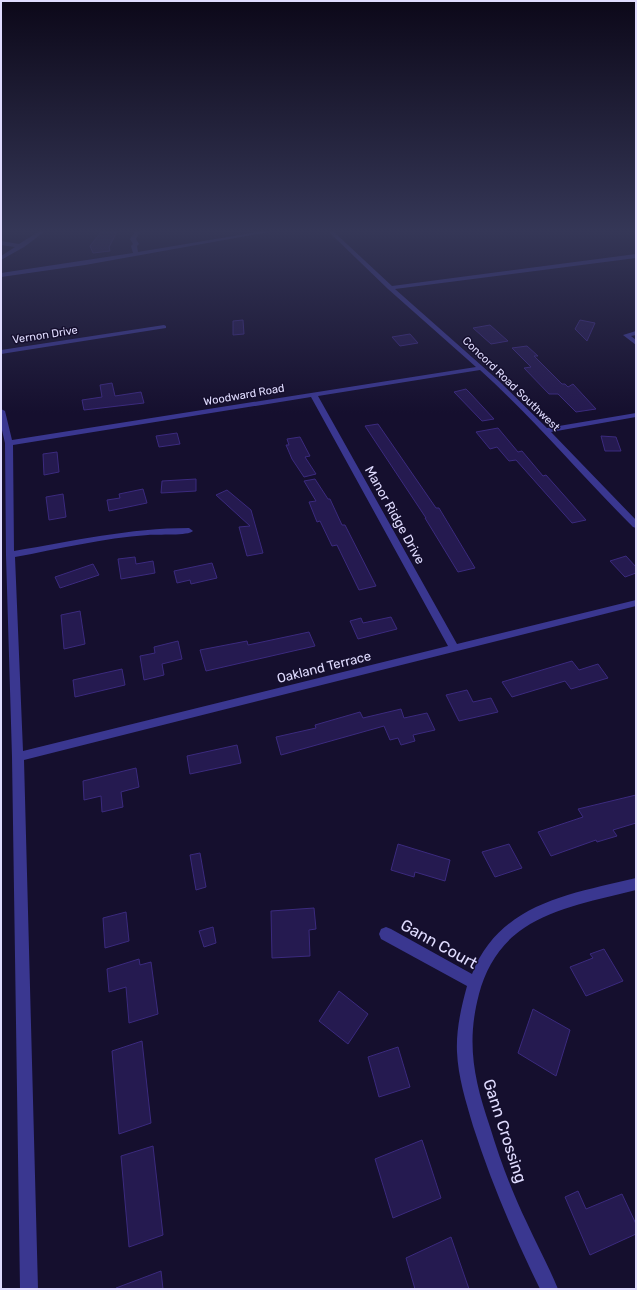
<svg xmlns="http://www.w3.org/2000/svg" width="637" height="1290" viewBox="0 0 637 1290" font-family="Rubik,sans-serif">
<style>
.building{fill:#251a50;stroke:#3b2a7e}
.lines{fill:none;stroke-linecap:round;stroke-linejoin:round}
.minor{fill:#3a3790;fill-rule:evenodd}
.labels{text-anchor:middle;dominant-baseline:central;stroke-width:3;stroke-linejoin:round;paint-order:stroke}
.far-street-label{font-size:11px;fill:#e0dcff;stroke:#150f2e}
.street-label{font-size:13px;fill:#e0dcff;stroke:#150f2e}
.near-street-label{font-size:16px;fill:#e0dcff;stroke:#150f2e}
</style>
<rect width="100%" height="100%" fill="#150f2e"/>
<!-- building -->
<path class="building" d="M101 232H117L109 247 110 251 93 253 90 246Z
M243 320 244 334 233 335V321Z
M580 320 595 323 587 341 575 329Z
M490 325 508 341 491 344 473 328Z
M410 334 418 343 400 346 392 337Z
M527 346 538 356H534L562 384H565L568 387 573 384 596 409 576 412 558 394H549L524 368 531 367 512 348Z
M112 383 115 396 141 392 144 403 84 410 82 400 102 397 100 385Z
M466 389 470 393 494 419 482 421 454 392Z
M378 424 436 508H439L475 568 458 572 425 518H426L365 426Z
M498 428 518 452 522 451 543 476 546 475 586 520 572 523 516 460 509 461 497 447 490 449 476 432Z
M177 433 180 444 159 447 156 436Z
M601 436 616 437 621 451H605Z
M300 437 310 456 305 457 316 474 304 477 292 459 286 445H289L287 439Z
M57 452 59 472 44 475 43 454Z
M196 479V491L161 493 162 481Z
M315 479 328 499H330L342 525H345L376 586 359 590 337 545 332 546 320 521 317 522 309 502 316 501 304 481Z
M143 489 147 503 109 511 107 500 120 498 119 494Z
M227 490 251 510 263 553 247 556 239 527 250 526 216 495Z
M63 494 66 517 49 520 46 497Z
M626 556 636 567V573L625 577 610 561Z
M135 557 136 564 153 561 155 573 121 579 118 559Z
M212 563 217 578 191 584 190 580 177 583 174 571Z
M93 564 99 575 60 588 55 577Z
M80 611 85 644 64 649 61 615Z
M391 617 397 629 358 639 350 621 361 618 363 623Z
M309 632 315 646 206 671 200 650 247 641 248 645Z
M178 641 182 659 162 664 164 675 144 680 140 656 155 653 154 647Z
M572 661 579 670 598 664 608 678 571 689 565 681 512 697 502 682Z
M122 669 125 685 75 697 73 680Z
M467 690 473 702 491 698 498 712 459 721 446 695Z
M401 709 404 718 427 713 435 730 413 735 415 741 401 745 398 738 390 740 384 726 281 755 276 737 316 728 315 725 360 712 363 718Z
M237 745 241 763 190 774 187 756Z
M136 768 139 787 121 792 123 807 102 812 101 796 84 800 83 781Z
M636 795V823L613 830 617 836 597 842 596 840 551 856 538 832 583 817 578 809Z
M398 844 450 860 445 881 415 872 414 877 391 870Z
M509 844 522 868 495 877 482 852Z
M200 853 206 887 196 890 190 855Z
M314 908 316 929 309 930 310 956 272 958 271 911Z
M126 912 129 941 105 948 103 918Z
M213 927 216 943 204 947 199 931Z
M604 949 623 981 586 996 570 967 593 958 590 954Z
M139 959 140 965 151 962 158 1014 129 1023 126 987 109 992 107 969Z
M339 991 368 1014 348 1044 319 1021Z
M533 1009 570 1030 556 1076 518 1053Z
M142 1041 151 1123 119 1134 112 1051Z
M398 1047 410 1087 379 1097 368 1057Z
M422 1140 441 1198 393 1218 375 1159Z
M153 1146 163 1235 129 1247 121 1156Z
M578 1191 586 1209 622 1194 636 1224V1234L590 1255 565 1197Z
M451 1237 469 1289H415L406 1258Z
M161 1271 163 1289H116V1288Z"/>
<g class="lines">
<!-- minor -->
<path class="minor" d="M38 232H44L24 247 1 260V256L15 247 1 245V241L19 244Z
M135 232H140L136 239 139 244 137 246 138 252 257 232H269L85 265 1 277V273L133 253 131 246 133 244 130 239Z
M329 232H334L392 286 636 254V258L395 289 499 381 547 428 636 413V417L551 432 636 520V528L633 527C581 475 534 419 480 370L318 396 457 644 636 600V606L24 760 38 1289H20L12 757 6 555 5 443 1 426V409L5 411 12 440 476 367 388 289ZM311 397 448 646 23 751 15 557C59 549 103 538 148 535 157 534 189 536 193 531L189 528C130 528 73 541 14 551L13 445Z
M164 325 166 326V328L1 354V350Z
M636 331V335L631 336 636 340V345L623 335Z
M636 878V890C599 900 557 906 524 928 501 943 486 967 479 994 466 1043 474 1080 490 1127 500 1160 512 1192 527 1223 537 1245 549 1267 558 1289H540C514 1236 491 1182 473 1126 466 1102 458 1077 457 1052 456 1030 461 1008 467 986L381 939 379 934 381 929 386 927 391 929 472 974C500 903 570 894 636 878Z"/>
</g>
<!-- sky -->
<linearGradient id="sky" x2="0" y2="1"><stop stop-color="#0c0819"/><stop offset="0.56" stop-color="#353757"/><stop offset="1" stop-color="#353757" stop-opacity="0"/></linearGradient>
<rect width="637" height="413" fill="url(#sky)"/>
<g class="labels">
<!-- far-street labels -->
<g class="far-street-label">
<text transform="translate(45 335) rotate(-9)">Vernon Drive</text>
<text transform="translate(511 384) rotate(44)">Concord Road Southwest</text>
<text transform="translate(244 395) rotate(-10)">Woodward Road</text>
</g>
<!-- street labels -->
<g class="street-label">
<text transform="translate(395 515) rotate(61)">Manor Ridge Drive</text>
<text transform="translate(324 667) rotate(-14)">Oakland Terrace</text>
</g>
<!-- near-street labels -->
<g class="near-street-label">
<text transform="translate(439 944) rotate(29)">Gann Court</text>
<text transform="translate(505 1131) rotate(72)">Gann Crossing</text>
</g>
</g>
<!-- border -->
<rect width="637" height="1290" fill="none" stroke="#e0dcff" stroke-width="4"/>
</svg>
